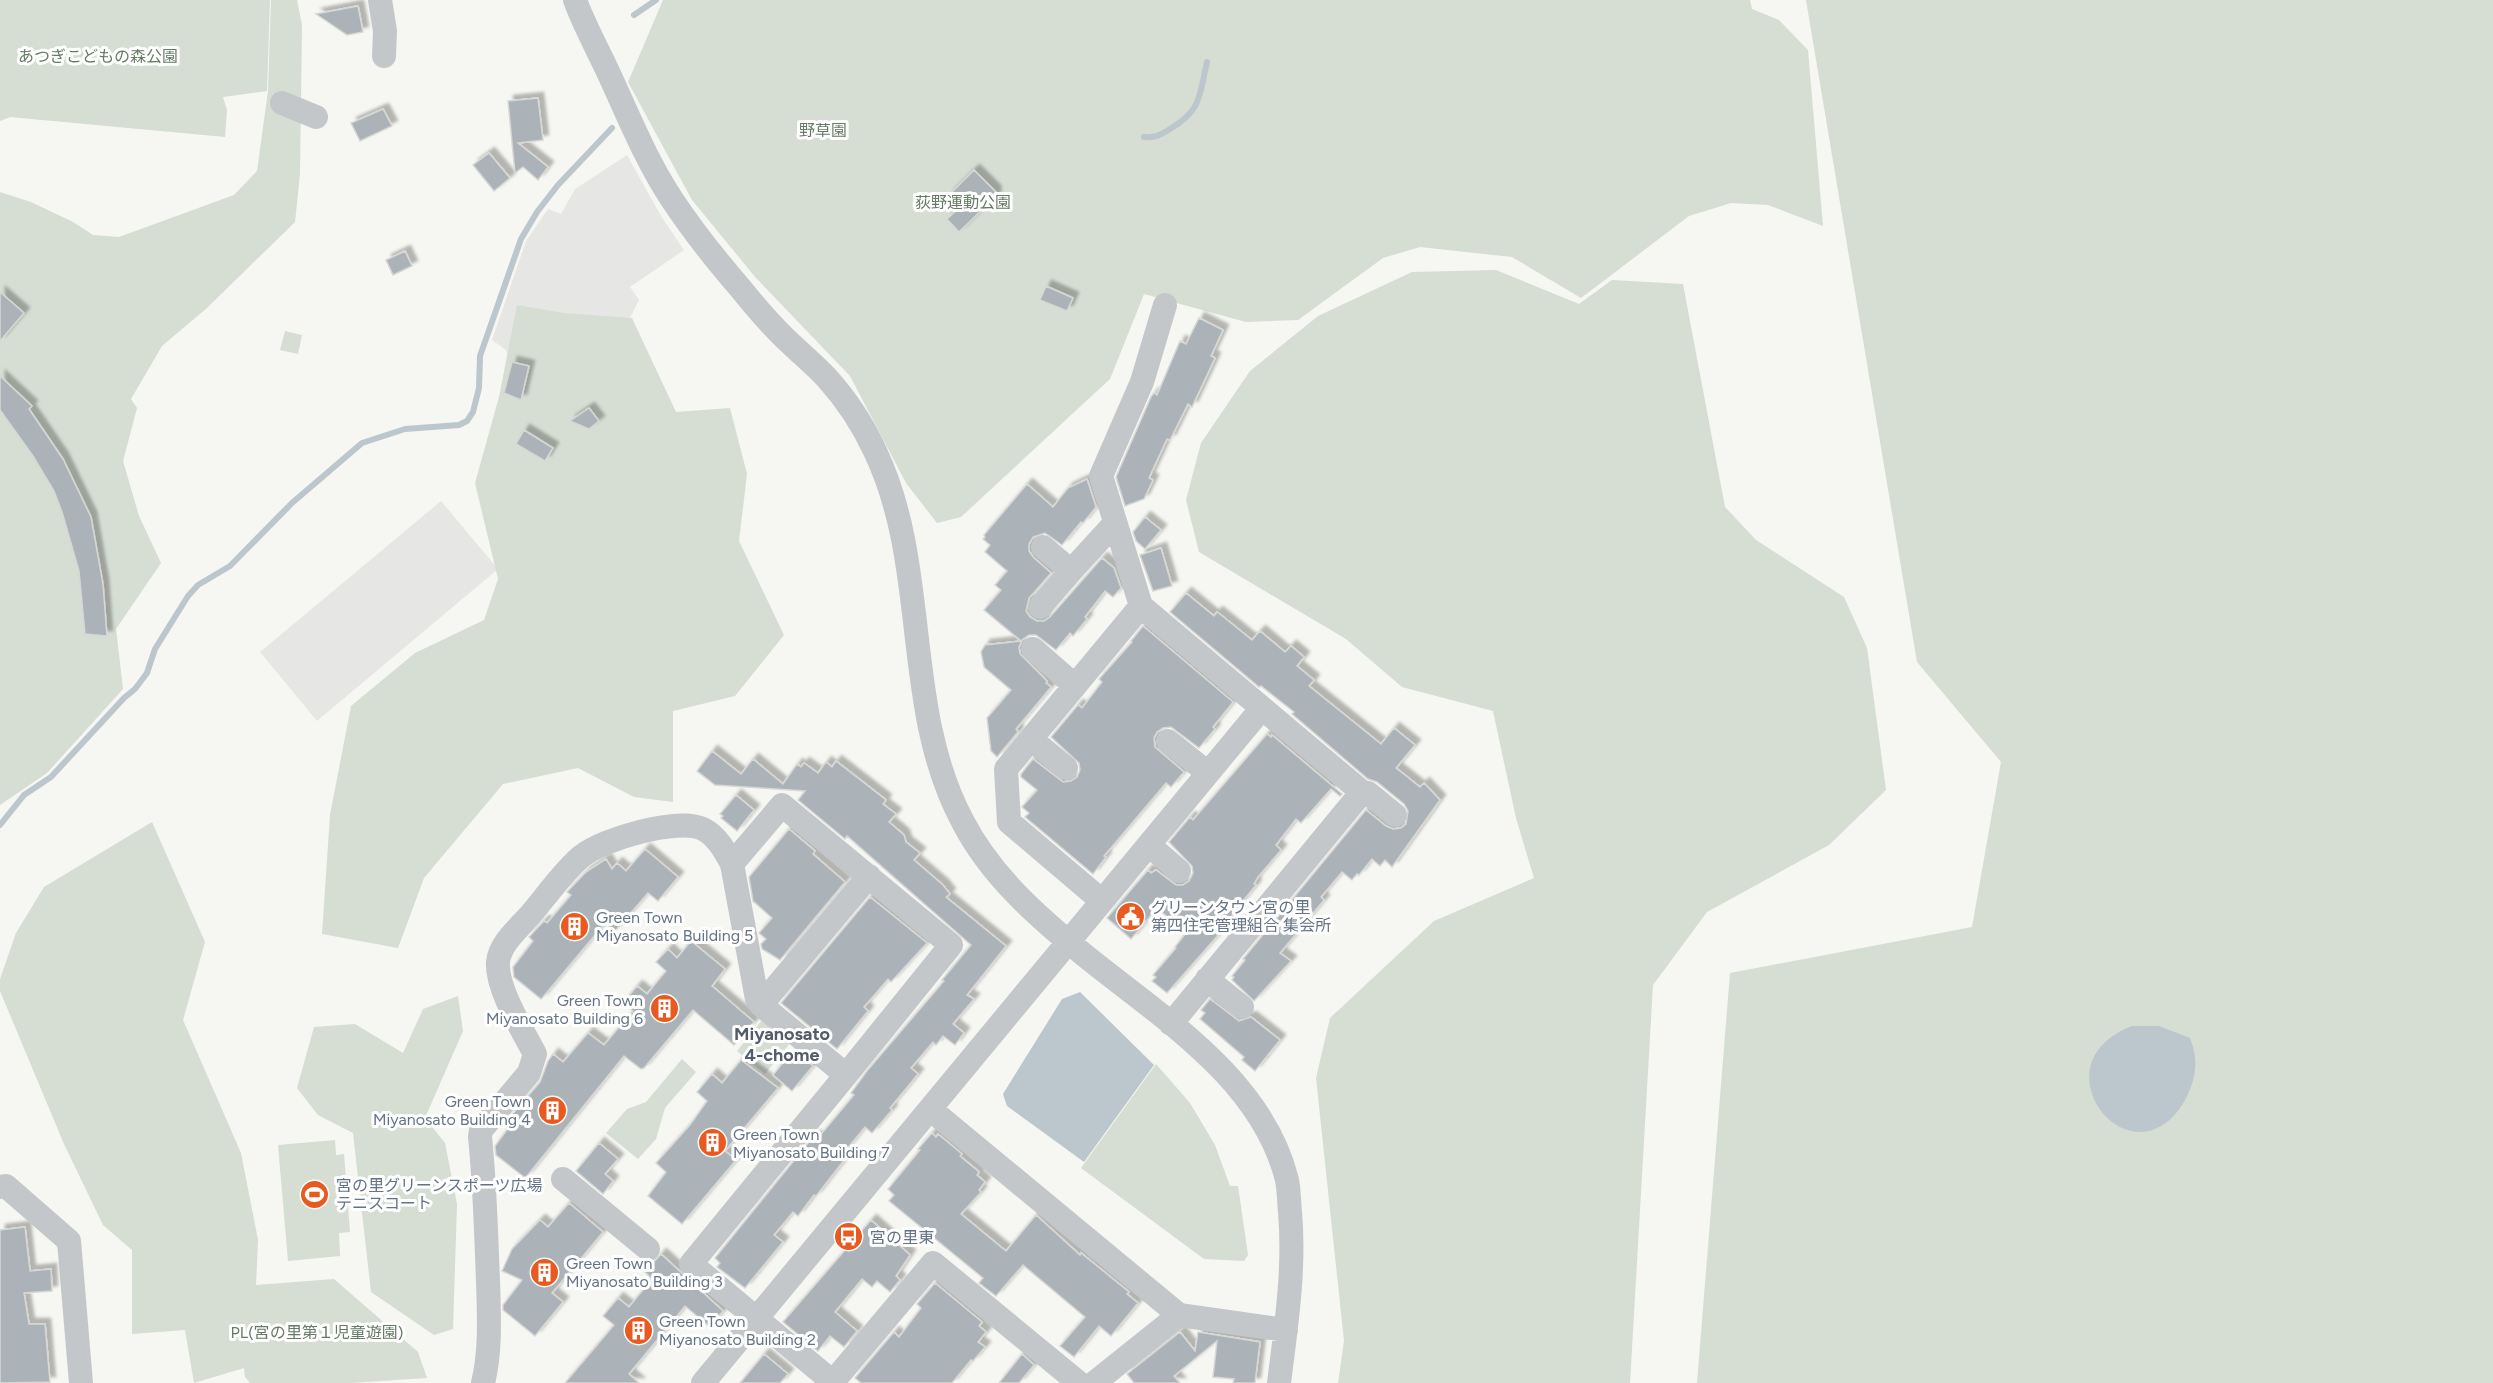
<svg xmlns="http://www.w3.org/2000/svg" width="2493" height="1383" viewBox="0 0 2493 1383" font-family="Figtree,'Noto Sans JP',sans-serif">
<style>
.built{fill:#e6e7e5}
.green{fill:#d6ddd3}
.water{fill:#bcc7cd}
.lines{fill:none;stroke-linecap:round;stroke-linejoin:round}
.stream{stroke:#bcc7cd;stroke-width:6}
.building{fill:#abb2b8;stroke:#d7d7d5;stroke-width:1.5;filter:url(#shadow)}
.minor{stroke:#c3c7ca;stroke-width:24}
.labels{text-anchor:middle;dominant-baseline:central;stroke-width:6;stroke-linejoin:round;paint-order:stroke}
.park-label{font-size:16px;fill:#667b63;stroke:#fff}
.poi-label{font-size:16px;fill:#647484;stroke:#fff;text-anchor:start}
.neighbourhood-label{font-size:18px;font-weight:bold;fill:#525d69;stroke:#fff}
</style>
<defs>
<filter id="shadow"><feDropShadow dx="5.5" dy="-5.5" stdDeviation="1.5" flood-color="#0004"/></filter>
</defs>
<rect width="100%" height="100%" fill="#f6f6f2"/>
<!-- built -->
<path class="built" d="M627 155 661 216 684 250 630 287 639 300 626 326 509 359 506 350 492 340 526 241 548 209 561 214 575 189Z
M441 501 498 569 317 721 260 652Z"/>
<!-- green -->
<path class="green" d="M0 0H270L267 91 223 97 227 110 225 137 10 117 0 121Z
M271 0H297L302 25 300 174 295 222 207 308 162 346 131 399 137 408 123 461 139 516 161 563 116 629 123 689 47 773 0 805V192L31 202 73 222 93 235 119 237 234 195 257 171 268 91Z
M663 0H1750L1752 9 1779 20 1808 50 1823 226 1768 205 1731 203 1689 216 1581 298 1512 257 1420 247 1383 258 1298 320 1246 322 1144 294 1110 379 961 517 937 523 906 483 850 376 756 278 692 200 628 82Z
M1806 0H2493V1383H1697L1730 973 1972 927 2001 762 1917 662Z
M1496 270 1579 304 1612 280 1683 284 1725 507 1756 540 1844 597 1867 648 1886 790 1829 845 1707 912 1653 985 1630 1383H1338L1344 1341 1316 1078 1330 1018 1434 921 1534 878 1516 818 1493 711 1402 687 1346 639 1199 552 1186 500 1201 443 1250 371 1318 316 1412 272Z
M517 305 564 313 632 318 676 412 730 408 747 474 739 541 784 635 735 696 673 711V802L634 797 578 768 503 784 424 878 398 948 322 934 330 815 351 706 415 653 484 620 498 579 475 483 499 397Z
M285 331 302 335 298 354 280 350Z
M152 822 205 942 183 1020 241 1153 258 1240 256 1285 334 1279 418 1352 427 1378 351 1383H250L245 1377 244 1368 194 1383 185 1330 132 1334V1250L103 1225 64 1144 0 991V979L16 933 44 887Z
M458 996 463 1031 425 1118 445 1143 457 1204 453 1329 434 1335 371 1292 353 1133 318 1115 297 1088 314 1027 355 1024 403 1053 423 1009Z
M763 1019 791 1042 765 1074 737 1051Z
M682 1059 696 1072 665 1108 656 1139 638 1159 606 1133 627 1109 646 1102Z
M1156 1064 1190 1103 1215 1145 1230 1186H1238L1248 1255 1244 1261 1204 1259 1081 1168Z
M335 1140 336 1155 344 1154 350 1232 339 1233 340 1256 288 1261 278 1145Z"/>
<!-- water -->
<path class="water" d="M1080 992 1154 1065 1084 1162 1007 1106 1003 1094 1062 999Z
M2132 1026H2159L2190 1038C2199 1060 2196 1079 2185 1100 2134 1190 2031 1065 2132 1026Z"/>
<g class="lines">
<!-- stream -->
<path class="stream" d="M634 15 656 0
M1144 137C1155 138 1161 135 1170 129 1202 110 1199 96 1207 62
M0 825 24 795 51 777 124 698 135 689 147 673 155 649 188 596 198 585 230 566 292 503 362 443 405 429 459 425 467 421 473 412 479 388 480 356 521 239 537 212 558 185 612 128"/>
</g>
<!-- building -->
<path class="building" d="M358 6 363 32 347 35 316 14Z
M538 98 543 140 518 143 548 167 538 180 523 167 515 173 508 101Z
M383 109 392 126 360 141 351 123Z
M489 153 510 178 494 191 473 165Z
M974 170 996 192 994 194 996 196 959 232 947 219 959 208 949 195Z
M405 251 412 266 393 275 386 260Z
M1046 286 1073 298 1067 311 1040 300Z
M0 292 24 313 0 341Z
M1199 318 1223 330 1211 356 1215 358 1192 407 1188 404 1170 440 1167 439 1149 478 1153 480 1144 499 1125 506 1116 477 1151 397 1154 393 1157 395 1180 341 1186 344Z
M512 362 529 366 521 400 504 393Z
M0 376 32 406 29 409 63 459 91 517 103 584 107 636 85 634 79 571 62 512 54 491 33 456 0 410Z
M589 408 599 421 589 429 570 421Z
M524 430 553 448 545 461 516 444Z
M1087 479 1096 507 1083 523 1081 522 1062 545 1045 533 1033 537 1029 544V551L1033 557 1051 573 1029 598 1026 611 1030 617 1037 621H1044L1050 617 1102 558 1114 568 1121 588 1113 597 1105 591 1085 617 1087 619 1073 636 1070 633 1056 650 1036 635H1029L1022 640 1019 647 1020 654 1047 681 1046 683 1051 687 1016 729 1018 732 997 757 991 751 987 718 1011 690 984 667 981 652 985 645 1021 641 984 610 1001 590 995 585 1007 571 985 552 990 545 983 539 985 537 984 535 1027 484 1053 507 1068 488Z
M1145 517 1161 530 1145 549 1136 541 1133 532Z
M1161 548 1172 586 1153 591 1140 555Z
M1186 593 1214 616 1217 612 1221 615 1252 640 1260 631 1285 652 1291 646 1304 657 1297 666 1314 680 1309 686 1381 744 1394 728 1415 745 1396 768 1420 787 1424 783 1440 800 1392 867 1385 860 1380 866 1372 859 1359 875 1357 874 1352 880 1342 872 1321 897 1324 900 1280 953 1291 961 1254 1001 1232 980 1234 977 1232 976 1245 960 1243 959 1366 810 1386 826 1393 829 1401 828 1406 824 1408 811 1404 804 1377 782 1368 779 1292 714 1294 712 1261 686 1259 687 1170 612Z
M1143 626 1233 702 1213 727 1215 729 1199 748 1171 727 1163 728 1157 732 1154 738 1155 747 1184 772 1171 787 1166 783 1104 856 1106 857 1093 874 1025 817 1029 813 1022 807 1037 790 1021 777V774L1033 759 1063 782 1071 781 1077 777 1080 770 1079 763 1051 737 1078 705 1082 708 1102 682 1099 679 1132 642 1131 641Z
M1267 734 1271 737 1272 735 1342 794 1340 796 1331 789 1301 823 1296 819 1276 845 1281 850 1258 877 1254 884 1256 885 1232 914 1235 916 1167 993 1152 981 1156 977 1153 975 1176 948 1175 947 1186 933 1157 908 1131 939 1107 918 1148 870 1151 873 1156 870 1176 885H1183L1189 881 1193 873 1192 866 1169 842 1190 817 1193 820Z
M712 751 741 774 753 759 783 784 797 764 801 767 804 763 818 773 826 762 832 767 836 761 886 800 883 804 896 814 889 822 904 835 906 842 920 853 914 860 943 885 950 894 946 897 1006 946 967 995 974 999 953 1024 964 1033 955 1045 943 1036 936 1045 933 1042 911 1068 918 1074 890 1108 892 1110 872 1133 865 1127 845 1151 849 1154 816 1196 814 1195 798 1216 793 1212 774 1235 783 1242 745 1288 717 1267 720 1263 715 1258 809 1142 815 1136 818 1138 854 1095 851 1093 867 1071 944 981 942 980 971 945 847 836 845 839 798 800 805 791 715 785 697 771Z
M736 795 754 810 737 831 721 818 723 816 720 814Z
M789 829 815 851 813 854 845 882 780 960 762 949 761 944 766 939 759 933 772 918 753 901 749 877Z
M645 849 678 877 658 901 648 893 615 931 605 923 543 997 541 999 514 977 513 967 533 941 529 937 544 921 547 923 571 895 567 892 586 872 606 859 612 869 617 863 626 871Z
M870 897 927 943 891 982 888 979 864 1007 868 1011 837 1049 781 1003Z
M691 941 725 969 712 986 754 1022 734 1045 693 1010 644 1068 641 1069 624 1056 527 1176 524 1177 496 1155 495 1146 515 1119 511 1116 540 1082 548 1061 553 1054 563 1062 588 1033 604 1045 633 1011 623 1003 637 986 647 994 666 971 656 962 668 949 677 958Z
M1210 999 1239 1021 1251 1017 1280 1040 1255 1071 1242 1060 1244 1057 1200 1019 1205 1013 1201 1010Z
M800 1055 813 1066 792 1091 773 1075 786 1059 791 1063Z
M741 1060 778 1088 725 1151 736 1160 682 1224 648 1196 666 1172 656 1163 690 1125 707 1101 697 1092 712 1074 722 1083Z
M932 1133 936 1137 938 1134 962 1154 960 1156 979 1172 977 1175 985 1182 979 1190 981 1192 961 1214 1001 1247 1006 1251 1036 1215 1080 1255 1081 1253 1129 1292 1127 1294 1138 1303 1111 1336 1099 1326 1074 1357 1060 1346 1085 1317 1023 1265 996 1296 979 1283 983 1278 889 1201 894 1195 888 1189 920 1150 918 1149Z
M599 1143 618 1159 605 1174 613 1181 603 1194 576 1171Z
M569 1203 603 1232 552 1293 563 1302 535 1336 503 1310V1305L522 1280 502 1271 512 1249 540 1220 548 1227Z
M871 1220 910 1255 896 1276 900 1280 890 1292 877 1281 872 1287 862 1279 835 1312 857 1331 844 1347 830 1336 818 1351 783 1322Z
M25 1227 30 1271 51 1269 52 1291 24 1293 29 1324H45L50 1382 0 1383V1230Z
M661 1254 723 1311 710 1327 685 1306 629 1374 639 1383H565L614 1325 603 1316 618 1298 629 1307 652 1279 645 1272Z
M935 1283 982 1322 979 1326 986 1332 978 1342 985 1347 973 1361 971 1360 952 1383H861L855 1378 894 1332 899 1337 921 1308 917 1304Z
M1180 1332 1195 1351 1198 1332 1260 1342 1255 1383H1233L1234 1379 1213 1377 1217 1341 1174 1376 1180 1383H1134L1127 1374Z
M764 1354 788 1374 780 1383H740Z
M1022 1354 1034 1365 1019 1383H999Z"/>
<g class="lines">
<!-- minor -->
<path class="minor" d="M380 0 385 31 384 56
M575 0C584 25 598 50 609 74 628 115 646 160 671 198 692 230 716 260 741 289 751 301 761 314 773 326 789 344 809 359 826 377 845 398 863 425 875 451 931 568 901 707 963 822 991 876 1037 916 1083 954 1159 1016 1262 1078 1287 1180 1289 1190 1289 1202 1290 1212 1295 1270 1286 1326 1279 1383
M282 103 316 117
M1043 547 1071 571 1115 523
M1040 607 1071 571
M1033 649 1075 686
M1031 739 1066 768
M1168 741 1208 773
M1362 792 1368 793 1395 815
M1149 845 1179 871
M732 864 782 805 951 945 846 1075
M1102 901 1009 822 1006 769 1141 606
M1207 979 1242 1007
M761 1005 869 876
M1171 1024 1362 792 1262 708
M930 1109 1179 1315 1286 1330
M563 1179 648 1249
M0 1187 6 1186 69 1241 81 1383
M483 1383C491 1351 489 1314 488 1281 486 1232 485 1185 480 1137L481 1130 529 1073 535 1054C523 1031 496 988 498 962 500 943 519 928 531 914 544 899 567 867 582 856 603 839 678 817 703 829 717 836 725 851 732 864L757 999 761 1005 846 1075 691 1264 834 1383
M703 1383 1262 708 1141 606 1101 476 1142 382 1165 305
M832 1383 933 1263 1079 1383
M1094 1383 1179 1315"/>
</g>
<!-- icons -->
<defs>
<symbol id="civic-disc" viewBox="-11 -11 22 22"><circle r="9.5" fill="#e85a20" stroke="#fff"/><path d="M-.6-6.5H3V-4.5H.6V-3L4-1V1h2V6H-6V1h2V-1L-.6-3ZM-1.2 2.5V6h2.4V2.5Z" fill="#fff"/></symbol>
<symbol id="building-disc" viewBox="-11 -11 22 22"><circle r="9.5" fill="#e85a20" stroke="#fff"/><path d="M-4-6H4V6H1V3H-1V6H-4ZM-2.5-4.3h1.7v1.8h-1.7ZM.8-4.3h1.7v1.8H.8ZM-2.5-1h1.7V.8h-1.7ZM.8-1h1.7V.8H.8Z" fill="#fff"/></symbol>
<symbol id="stadium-disc" viewBox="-11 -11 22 22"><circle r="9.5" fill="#e85a20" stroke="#fff"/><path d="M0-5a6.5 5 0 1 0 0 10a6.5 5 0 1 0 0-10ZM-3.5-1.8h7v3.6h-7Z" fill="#fff"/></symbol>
<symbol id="bus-disc" viewBox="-11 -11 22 22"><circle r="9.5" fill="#e85a20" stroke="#fff"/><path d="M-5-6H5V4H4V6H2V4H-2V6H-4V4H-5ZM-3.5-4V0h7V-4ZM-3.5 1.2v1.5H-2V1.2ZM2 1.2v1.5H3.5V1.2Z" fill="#fff"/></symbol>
</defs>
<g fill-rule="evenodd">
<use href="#civic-disc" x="1114" y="900" width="33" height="33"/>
<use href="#building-disc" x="558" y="910" width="33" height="33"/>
<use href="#building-disc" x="648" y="992" width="33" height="33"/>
<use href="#building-disc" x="536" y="1094" width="33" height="33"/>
<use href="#building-disc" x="696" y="1126" width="33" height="33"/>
<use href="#stadium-disc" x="298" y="1178" width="33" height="33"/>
<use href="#bus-disc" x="832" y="1220" width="33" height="33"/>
<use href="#building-disc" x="528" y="1256" width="33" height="33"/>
<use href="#building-disc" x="622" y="1314" width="33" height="33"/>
</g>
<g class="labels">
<!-- park labels -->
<g class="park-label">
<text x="98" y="56">あつぎこどもの森公園</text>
<text x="823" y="130">野草園</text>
<text x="963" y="202">荻野運動公園</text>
<text x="317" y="1332">PL(宮の里第１児童遊園)</text>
</g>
<!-- poi labels -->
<g class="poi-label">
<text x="1151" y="907">グリーンタウン宮の里<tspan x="1151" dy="18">第四住宅管理組合 集会所</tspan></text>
<text x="596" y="917">Green Town<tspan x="596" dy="18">Miyanosato Building 5</tspan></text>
<text x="643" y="1000" text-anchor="end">Green Town<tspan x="643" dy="18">Miyanosato Building 6</tspan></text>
<text x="531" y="1101" text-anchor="end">Green Town<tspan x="531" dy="18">Miyanosato Building 4</tspan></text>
<text x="733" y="1134">Green Town<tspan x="733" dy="18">Miyanosato Building 7</tspan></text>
<text x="336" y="1185">宮の里グリーンスポーツ広場<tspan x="336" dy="18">テニスコート</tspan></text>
<text x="870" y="1237">宮の里東</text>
<text x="566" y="1263">Green Town<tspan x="566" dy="18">Miyanosato Building 3</tspan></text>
<text x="659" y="1321">Green Town<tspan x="659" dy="18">Miyanosato Building 2</tspan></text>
</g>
<!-- neighbourhood labels -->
<g class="neighbourhood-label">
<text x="782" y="1034">Miyanosato<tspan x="782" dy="21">4-chome</tspan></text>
</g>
</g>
</svg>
